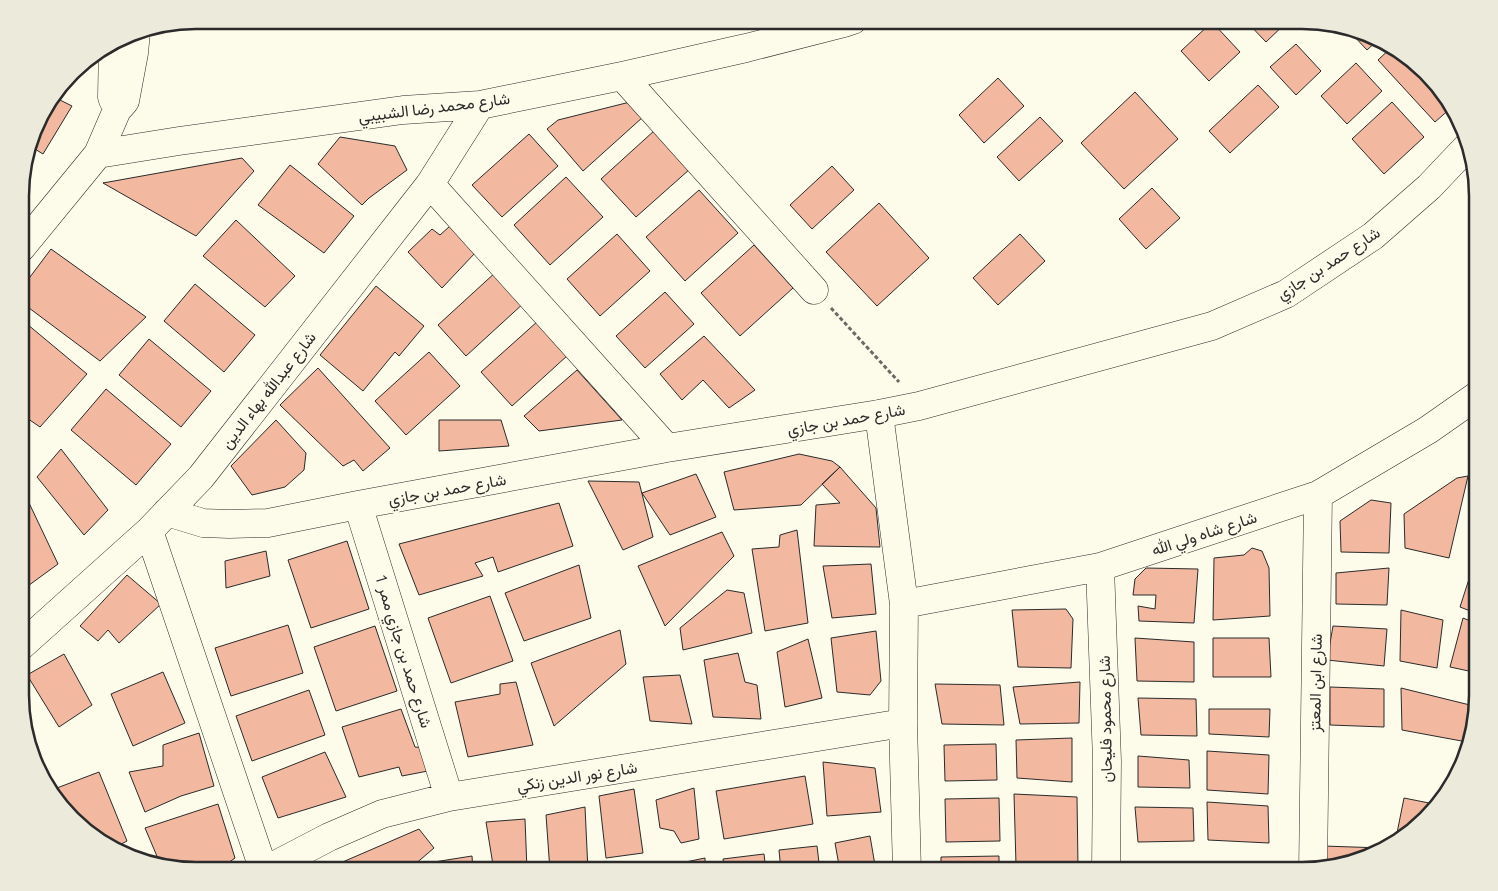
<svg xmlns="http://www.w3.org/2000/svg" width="1498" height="891" viewBox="0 0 1498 891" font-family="Ubuntu,Vazirmatn,sans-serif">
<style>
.building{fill:#f2b8a0;stroke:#2b2b2b}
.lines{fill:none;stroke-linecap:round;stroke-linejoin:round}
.minor-casing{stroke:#2b2b2b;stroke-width:29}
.path{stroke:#6a6964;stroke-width:3;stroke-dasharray:4 2.5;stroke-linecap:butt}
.minor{stroke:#fdfbea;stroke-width:28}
.labels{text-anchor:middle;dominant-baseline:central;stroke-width:4;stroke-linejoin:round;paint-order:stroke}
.street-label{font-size:16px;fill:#2b2b2b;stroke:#fdfbea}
.rim{fill:none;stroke:#2b2b2b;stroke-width:2.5}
</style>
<rect width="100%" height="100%" fill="#fdfbea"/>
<!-- building -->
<path class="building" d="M1245 20H1289L1266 42Z
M1212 22 1240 52 1209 81 1181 51Z
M1351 33 1378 40 1367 50Z
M1296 44 1321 71 1296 95 1270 67Z
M1393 46 1449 98 1452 107 1435 122 1378 60Z
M1356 63 1382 91 1347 124 1321 96Z
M998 78 1024 106 984 143 959 115Z
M1258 85 1279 107 1230 153 1209 131Z
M1135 92 1178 139 1124 189 1081 143Z
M54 97 72 106 43 154 30 146 38 118Z
M630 102 643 117 583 171 547 129 558 120Z
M1392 102 1424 137 1384 174 1352 139Z
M1040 117 1063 141 1019 181 997 157Z
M655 130 690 169 636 217 601 179Z
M529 134 558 166 502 217 472 185Z
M340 137 395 146 407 170 369 198 362 205 318 164Z
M242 158 254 171 196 236 103 183Z
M290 165 354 216 324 253 258 205Z
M832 166 854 190 812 229 790 205Z
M566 177 603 217 550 265 514 225Z
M1152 188 1180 218 1146 249 1119 219Z
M699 190 738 233 685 281 646 237Z
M879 203 929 258 877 306 826 252Z
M236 220 295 276 265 307 203 256Z
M450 226 475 253 442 288 408 252 432 229 440 235Z
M617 234 650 271 600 316 567 279Z
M1020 234 1045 261 998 305 973 278Z
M754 245 793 288 740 336 701 293Z
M51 249 146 317 100 361 21 302V289Z
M497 271 525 302 466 356 438 325Z
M195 284 255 335 224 372 164 321Z
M376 286 424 326 399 356 395 352 363 391 320 355Z
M665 292 694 324 645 368 616 336Z
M21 319 87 374 40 427 21 414Z
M538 321 568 355 512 406 481 372Z
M704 336 755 390 729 408 703 380 682 400 660 374Z
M149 339 211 391 181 427 119 375Z
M429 352 460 386 406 435 375 401Z
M318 368 390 448 363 471 354 460 343 466 280 405Z
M577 370 622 420 539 431 524 416Z
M106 389 171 444 136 485 71 430Z
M276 420 306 453 304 470 285 487 252 495 231 466Z
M439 420H501L509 446 439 451Z
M61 449 108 510 84 535 37 477Z
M799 454 832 461 840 467 801 505 734 510 724 472Z
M840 467 876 508 880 547 814 546 816 505 840 503 822 484Z
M696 474 716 517 670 535 642 493Z
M1468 476 1449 558 1405 548 1404 514 1457 478Z
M588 481 639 482 653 537 623 550Z
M21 486 58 564 21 591Z
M1371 500 1391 503 1389 553 1341 552 1340 521Z
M559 503 573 546 498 572 493 557 475 563 483 576 419 595 399 544Z
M797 530 808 623 765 631 752 549 779 547 780 535Z
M722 532 734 556 665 626 638 566Z
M347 541 369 609 311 628 288 560Z
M1252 548 1262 551 1269 568 1270 616 1213 620 1214 558 1244 555Z
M266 551 270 576 226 588 225 561Z
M1478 551V614L1460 607Z
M871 564 876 614 832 618 823 566Z
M579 565 591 618 524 641 505 593Z
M1146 568 1198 569 1194 623 1139 621 1138 606 1155 609 1156 595H1133L1135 579Z
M1389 568 1387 605 1336 604V573Z
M127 575 161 604 119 643 108 630 98 641 80 626Z
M727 590 744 593 752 633 683 650 680 628Z
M490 596 513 661 451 683 428 618Z
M1066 609 1073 619 1071 668 1018 667 1012 610Z
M1401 610 1443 620 1437 668 1400 661Z
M1463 618 1478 624V673L1450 667Z
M288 625 303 673 231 696 215 648Z
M375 626 397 691 336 711 314 647Z
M1333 626 1387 629 1384 666 1327 660Z
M620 630 626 664 554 726 531 663Z
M876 631 881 681 870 695 837 692 831 638Z
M1135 638 1194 642V682L1137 681Z
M1213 638H1269L1271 677H1213Z
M808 639 822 698 785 707 777 652Z
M738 653 745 682 757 685 761 719 713 717 704 660Z
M64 654 92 705 59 727 27 675Z
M163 672 185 723 133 746 111 694Z
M680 675 692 724 650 721 643 677Z
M516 682 533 745 468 757 455 702 500 694V684Z
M1080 682 1079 723 1020 724 1013 687Z
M935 684 1000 685 1004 725 942 724Z
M1330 687 1384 689V727L1330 725Z
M1401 688 1478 707 1467 742 1402 730Z
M309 690 325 735 252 761 236 716Z
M1138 698 1196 699 1197 736 1141 735Z
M401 709 415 747 426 748 428 771 402 776 399 767 359 777 342 727Z
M1209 709H1270L1269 737 1209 734Z
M21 713 38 747 33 749 21 718Z
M199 733 214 786 181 796 145 812 129 772 163 766V745Z
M1072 738V782L1017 778 1016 740Z
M996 744 997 780 945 781 944 745Z
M1207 751 1269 755 1268 794 1207 790Z
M325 752 346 797 278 818 262 777Z
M1138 756 1189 760 1190 788 1138 787Z
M823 762 875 768 881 812 827 816Z
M99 772 127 841 112 849 107 847 49 791Z
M805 776 813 824 724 839 716 791Z
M694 788 699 839 681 843 674 831 660 828 656 800Z
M634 789 643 853 606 858 599 796Z
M1014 794 1077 797 1078 867 1016 865Z
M999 798 1000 841 946 842 945 799Z
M1404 798 1434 804 1404 834 1397 833Z
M1207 802 1268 806 1269 843 1208 840Z
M218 804 235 858 217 871H195L159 861 145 828Z
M585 807 588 871H550L546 815Z
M1135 807 1193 808 1194 841 1138 842Z
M525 819 527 870 494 871 486 822Z
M419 829 434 848 407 871H343L338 864Z
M870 836 876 871H840L835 843Z
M817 846 820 871H781L779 850Z
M1323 846 1383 848V850L1323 868Z
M764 854 766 871H725L723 859Z
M472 856 473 871H436L434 862Z
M999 856V871H941V857Z
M705 858V871H666V866Z
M1204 868 1267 870V871H1204Z"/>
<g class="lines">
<defs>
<path id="minor" d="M622 76 814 290
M113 100 112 97 113 43
M98 154 179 141 403 110 480 105 622 76 746 48 844 23 853 20
M430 184 667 448
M21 248 98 154 117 110 125 101 134 53 136 32
M879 414 904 604 903 723 907 871
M358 505 449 797
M167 512 203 523 229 524 268 523 358 505 667 448 879 414 919 406 1212 326 1286 294 1373 236 1429 187 1466 148
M149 531 264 871
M1100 567 1107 761 1106 871
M904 604 1100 567 1318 495 1428 430 1478 395
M21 646 149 531 201 477 430 184 480 105
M264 871 329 837 382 814 449 797 903 723
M1313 871 1318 495"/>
</defs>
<!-- minor casing -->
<use href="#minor" class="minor-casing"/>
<!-- path -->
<path class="path" d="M831 308 899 382"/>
<!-- minor -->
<use href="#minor" class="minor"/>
</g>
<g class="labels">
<!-- street labels -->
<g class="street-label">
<text transform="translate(434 107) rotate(-7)">شارع محمد رضا الشبيبي</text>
<text transform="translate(1328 263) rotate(-33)">شارع حمد بن جازي</text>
<text transform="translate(268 390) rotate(-52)">شارع عبدالله بهاء الدين</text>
<text transform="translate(846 419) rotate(-10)">شارع حمد بن جازي</text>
<text transform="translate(447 489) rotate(-10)">شارع حمد بن جازي</text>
<text transform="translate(1204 533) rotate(-18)">شارع شاه ولي الله</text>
<text transform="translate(404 651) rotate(73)">شارع حمد بن جازي ممر 1</text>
<text transform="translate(1315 683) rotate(-89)">شارع ابن المعتز</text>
<text transform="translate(1105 719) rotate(-91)">شارع محمود فليحان</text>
<text transform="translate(577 776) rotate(-9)">شارع نور الدين زنكي</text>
</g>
</g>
<!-- crop -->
<path d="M0 0H1498V891H0ZM196 29H1302A167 167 0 0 1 1469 196V695A167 167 0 0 1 1302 862H196A167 167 0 0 1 29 695V196A167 167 0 0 1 196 29Z" fill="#eceadb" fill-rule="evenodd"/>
<path class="rim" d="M196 29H1302A167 167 0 0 1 1469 196V695A167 167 0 0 1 1302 862H196A167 167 0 0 1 29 695V196A167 167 0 0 1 196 29Z"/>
</svg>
